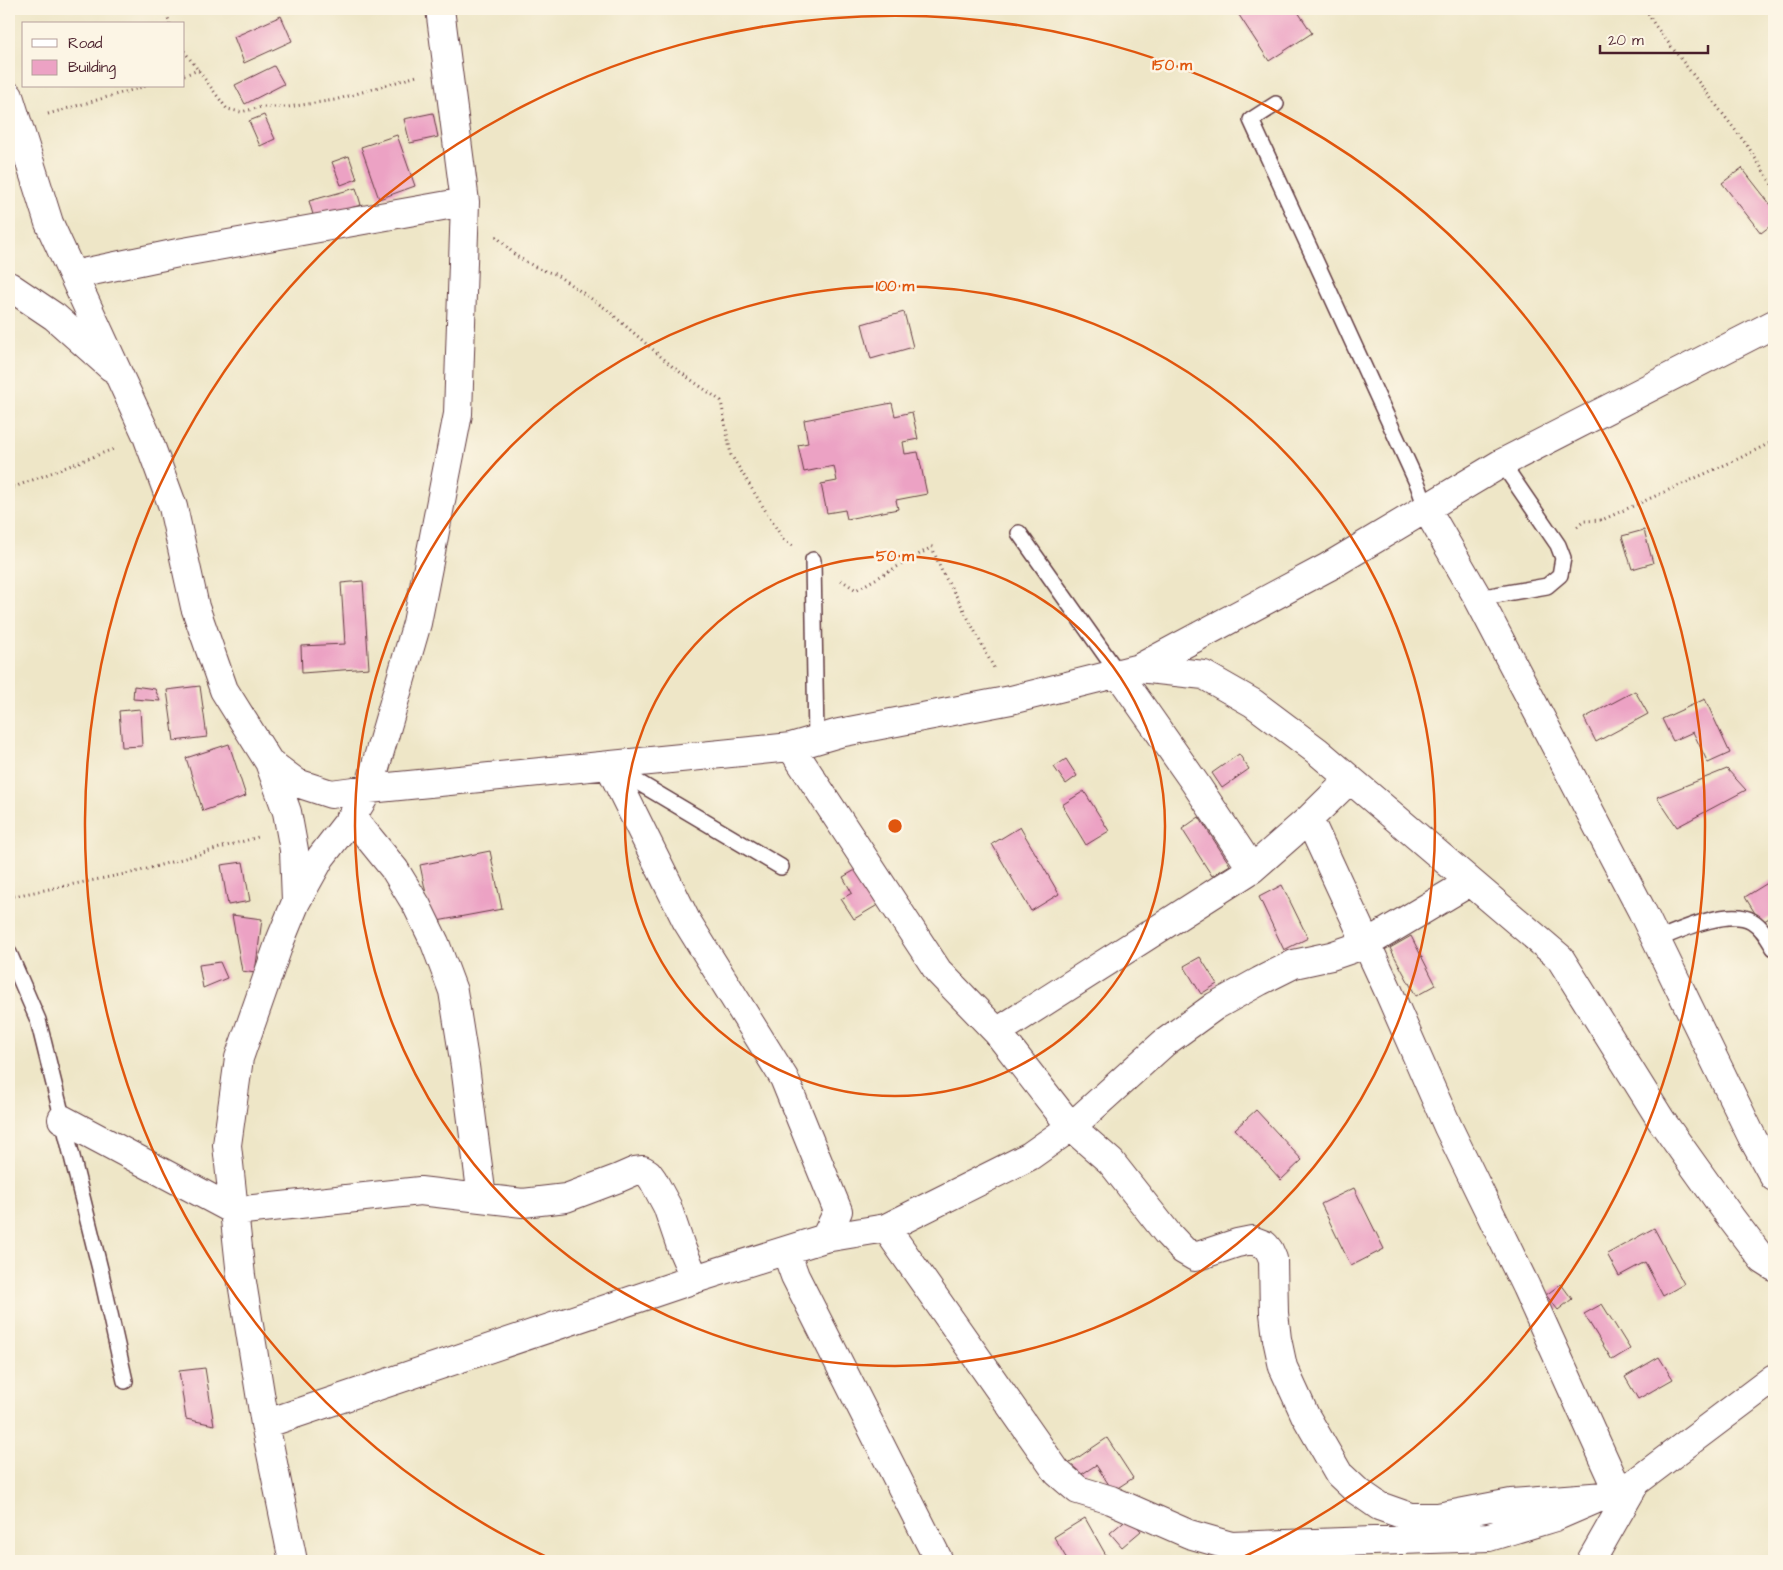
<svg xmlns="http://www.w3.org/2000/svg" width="1783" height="1570" viewBox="0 0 1783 1570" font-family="'Architects Daughter',sans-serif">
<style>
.building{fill:#eca2c4}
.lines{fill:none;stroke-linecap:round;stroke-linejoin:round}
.service-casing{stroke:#633d42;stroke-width:18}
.minor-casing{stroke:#633d42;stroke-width:30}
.path{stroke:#633d42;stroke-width:3;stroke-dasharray:1 4;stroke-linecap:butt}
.service{stroke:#fff;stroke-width:15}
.minor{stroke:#fff;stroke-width:28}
.ring{fill:none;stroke:#e0560e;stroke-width:2.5}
.centre{fill:#e0560e;stroke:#fcf5e5;stroke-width:2.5}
.ring-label{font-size:15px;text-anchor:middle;font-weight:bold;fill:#e0560e;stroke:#fcf5e5;stroke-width:5;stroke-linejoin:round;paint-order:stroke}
</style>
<rect width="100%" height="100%" fill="#fcf5e5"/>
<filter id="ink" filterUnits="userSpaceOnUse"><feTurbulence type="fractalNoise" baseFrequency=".02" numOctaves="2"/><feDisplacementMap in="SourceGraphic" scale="10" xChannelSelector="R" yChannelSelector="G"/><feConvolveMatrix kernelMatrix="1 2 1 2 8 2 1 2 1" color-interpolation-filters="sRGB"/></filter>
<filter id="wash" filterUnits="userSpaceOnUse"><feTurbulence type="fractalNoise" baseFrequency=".0096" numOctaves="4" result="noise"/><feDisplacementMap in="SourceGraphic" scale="20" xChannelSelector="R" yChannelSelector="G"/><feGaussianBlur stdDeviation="1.12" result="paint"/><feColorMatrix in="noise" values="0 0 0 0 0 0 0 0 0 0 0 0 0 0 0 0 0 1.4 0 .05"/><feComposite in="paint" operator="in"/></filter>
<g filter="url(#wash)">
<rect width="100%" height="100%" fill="#eee6c7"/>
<g id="blocks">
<!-- building -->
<path class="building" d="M1242 9H1296L1312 33 1269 61 1237 12Z
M281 16 292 41 244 63 234 37Z
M274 66 284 84 245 104 235 85Z
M433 113 438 137 410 143 404 119Z
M264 115 275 139 260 146 249 121Z
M397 135 415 186 379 199 361 147Z
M349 156 357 179 341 185 332 162Z
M1742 168 1774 209V223L1761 233 1722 183Z
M356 188 361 205 314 218 309 201Z
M904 312 913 347 871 359 862 324Z
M892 403 895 416 912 412 918 439 903 442 905 454 918 452 927 494 896 500 898 509 847 519 845 510 827 513 821 484 837 481 834 466 804 472 798 445 808 443 804 420Z
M1644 530 1653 563 1632 569 1622 536Z
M363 581 369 668 302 673 301 646 345 644 341 583Z
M134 686 155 689 160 701 133 699Z
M200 686 207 737 174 741 167 690Z
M1635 691 1648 714 1596 742 1584 718Z
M1705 699 1730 753 1708 763 1693 732 1673 741 1662 719Z
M140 709 142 746 122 747 119 711Z
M229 744 246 796 203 811 186 758Z
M1239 754 1249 769 1222 788 1212 773Z
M1066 759 1077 776 1066 784 1054 767Z
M1727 769 1746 790 1677 827 1657 797Z
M1084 791 1109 831 1086 845 1062 805Z
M1199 817 1230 865 1212 876 1182 829Z
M1020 827 1059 894 1031 911 992 844Z
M490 851 502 909 432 922 420 865Z
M243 862 250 901 228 905 221 865Z
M859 868 881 903 854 919 841 899 852 893 843 877Z
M1774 879V915L1761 923 1745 897Z
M1282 885 1308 938 1284 950 1259 897Z
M232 915 262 919 255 973 242 971Z
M1411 936 1436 985 1416 996 1390 948Z
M1200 957 1217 984 1201 994 1184 966Z
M220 962 227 978 203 988 199 965Z
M1256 1110 1302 1160 1281 1180 1235 1129Z
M1354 1188 1384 1249 1351 1266 1321 1204Z
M1654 1228 1684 1284 1663 1296 1645 1262 1619 1276 1607 1254Z
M1561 1284 1572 1299 1558 1310 1546 1295Z
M1602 1304 1630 1349 1612 1360 1584 1314Z
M1659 1357 1673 1379 1638 1399 1625 1377Z
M205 1368 214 1425 186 1419 179 1371Z
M1107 1438 1133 1478 1113 1491 1096 1465 1079 1476 1064 1467Z
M1129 1517 1141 1531 1122 1547 1110 1533Z
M1085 1518 1107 1557 1099 1561H1068L1054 1537Z"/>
</g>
</g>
<g filter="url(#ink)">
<use href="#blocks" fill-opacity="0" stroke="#633d42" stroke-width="1"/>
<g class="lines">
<defs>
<path id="service" d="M1276 104 1251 120 1418 485 1426 508
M1019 533 1118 673
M813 560 816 740
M1478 598 1547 586 1560 575 1563 558 1558 545 1502 463
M614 768 781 867
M1656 940C1678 931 1729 907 1752 921 1762 927 1768 938 1774 948
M9 953 38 1020 100 1269 125 1381"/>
<path id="minor" d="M9 96 49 223 147 436 173 507 195 607 224 690 269 762 297 783 331 794 369 789 791 747 839 733 1011 700 1139 668 1204 675 1253 703 1317 751 1560 958 1661 1120 1731 1218 1763 1260 1774 1267
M73 275 178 253 465 202
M9 286 55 317 111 367
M1426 508 1478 598 1642 911 1753 1139 1774 1177
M1139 668 1328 567 1502 463 1774 324
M1118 673 1195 783 1252 869
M791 747 938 971 997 1032 1071 1127 1111 1162 1167 1233 1183 1250 1195 1257 1237 1243 1252 1240 1265 1245 1269 1250 1273 1259 1274 1313 1277 1339 1283 1367 1305 1415 1339 1474 1356 1490 1379 1506 1410 1517H1438L1511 1503 1605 1496
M269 762 287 812 294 850 296 901
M609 765 686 920 784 1078 838 1211 825 1238
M352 817 395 870 417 906 435 943 453 991 465 1066 482 1198
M1309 819 1387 988 1448 1127 1526 1287 1618 1490
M997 1032 1252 869 1309 819 1350 779
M62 1119 235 1211 420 1191 523 1203 566 1198 619 1178 635 1171 643 1170 648 1173 653 1180 667 1206 681 1247 695 1279
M886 1228 1057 1472 1078 1490 1111 1500 1189 1534 1231 1546 1489 1537 1555 1517 1636 1482 1774 1378
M786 1251 795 1276 939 1561
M265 1424 695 1279 825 1238 886 1228 1030 1156 1071 1127 1164 1043 1215 1006 1260 981 1294 964 1331 956 1366 944 1470 882
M293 1561 265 1424 241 1276 227 1145 239 1058 280 941 296 902 321 857 352 817 369 789 417 623 458 414 465 202 440 9
M1591 1561 1636 1482"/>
</defs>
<!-- service casing -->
<use href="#service" class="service-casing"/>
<!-- minor casing -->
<use href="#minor" class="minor-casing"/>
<!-- path -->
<path class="path" d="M165 9 170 24
M1646 9 1654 24 1749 148 1774 188
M184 51 227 109 241 112 261 107H288L335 100 417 76
M184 75 199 70
M48 114 146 86
M496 236 516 256 539 269 555 274 605 308 673 367 721 401 731 455 783 539 793 546
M9 489 116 448
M1577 527 1584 521 1602 520 1740 458 1774 441
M841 580 856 590 932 547 942 572 958 599 995 670
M9 897 140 871 258 837"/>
<!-- service -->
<use href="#service" class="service"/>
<!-- minor -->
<use href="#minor" class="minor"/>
</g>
</g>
<!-- distance rings -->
<g class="ring">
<circle cx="895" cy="826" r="270"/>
<circle cx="895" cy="826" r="540"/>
<path d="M553 1560A810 810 0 1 1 1237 1560"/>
</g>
<circle cx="895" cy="826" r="8" class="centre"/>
<g class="ring-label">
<text x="1172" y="70">150 m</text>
<text x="895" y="291">100 m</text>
<text x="895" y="561">50 m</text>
</g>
<!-- margin -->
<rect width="1783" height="1570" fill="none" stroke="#fcf5e5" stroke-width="30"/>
<!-- legend -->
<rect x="22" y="22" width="162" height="65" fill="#fcf5e5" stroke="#b59f9b"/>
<rect x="32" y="39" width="25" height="8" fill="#ffffff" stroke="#b59f9b"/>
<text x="68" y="48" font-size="15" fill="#4a1f2b">Road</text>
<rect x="32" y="60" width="25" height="15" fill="#eca2c4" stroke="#b59f9b"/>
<text x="68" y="72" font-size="15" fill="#4a1f2b">Building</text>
<!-- scale -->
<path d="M1600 45v8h108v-8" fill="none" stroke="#4a1f2b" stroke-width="2.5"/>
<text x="1608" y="45" font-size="15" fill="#4a1f2b" stroke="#fcf5e5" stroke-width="4" paint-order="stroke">20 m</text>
</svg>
